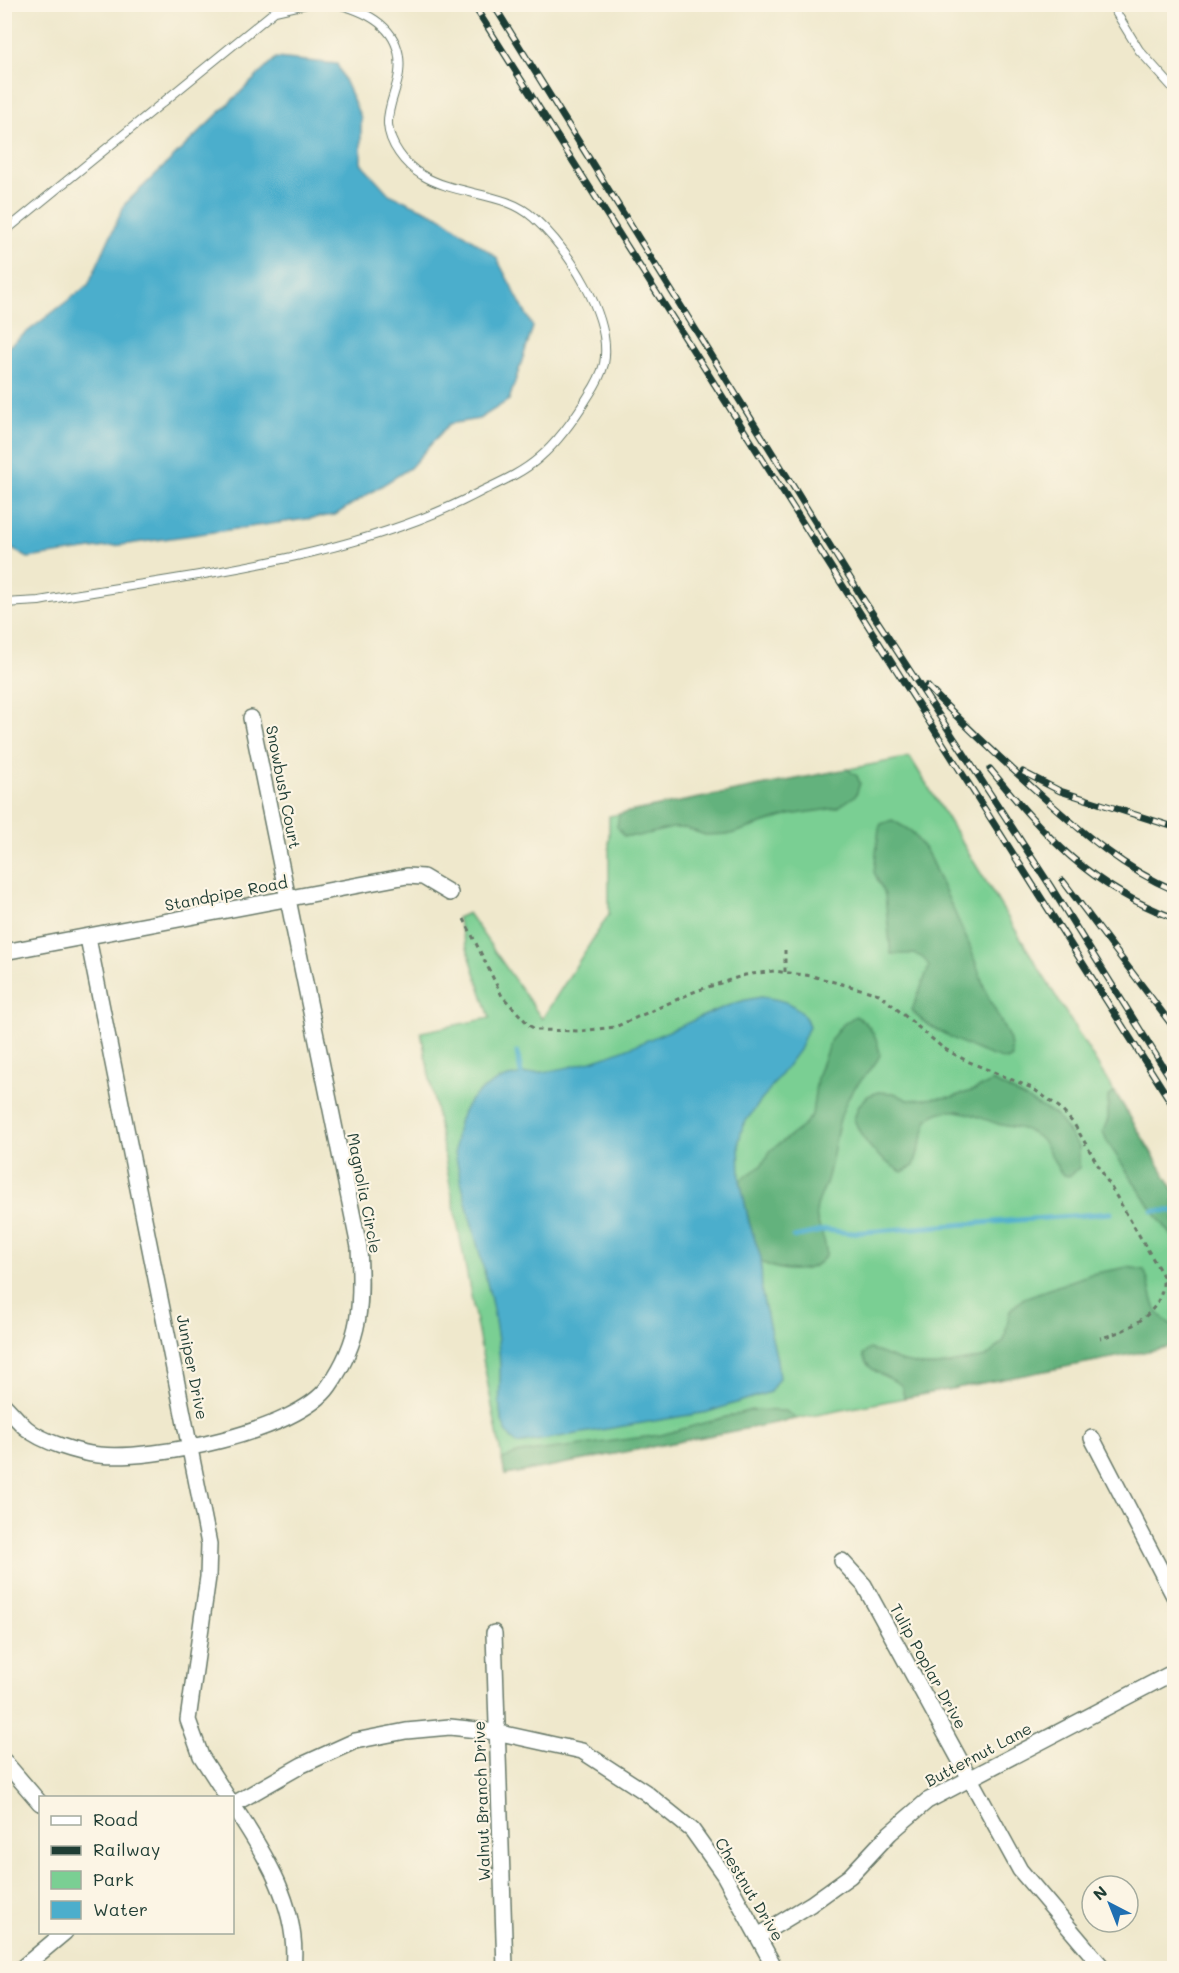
<svg xmlns="http://www.w3.org/2000/svg" width="1179" height="1973" viewBox="0 0 1179 1973" font-family="Mali,sans-serif">
<style>
.green{fill:#7acf93;stroke:#4c8664;stroke-width:1.5}
.forest{fill:#63b27d;stroke:#417858;stroke-width:1.5}
.water{fill:#4caecc;stroke:#367680;stroke-width:1.5}
.lines{fill:none;stroke-linecap:round;stroke-linejoin:round}
.stream{stroke:#4caecc;stroke-width:5}
.lane-casing{stroke:#687969;stroke-width:10}
.street-casing{stroke:#687969;stroke-width:18}
.path{stroke:#687969;stroke-width:3;stroke-dasharray:4.5 4.5;stroke-linecap:butt}
.lane{stroke:#fff;stroke-width:8}
.street{stroke:#fff;stroke-width:15}
.rail-casing{stroke:#1f3d34;stroke-width:7}
.rail{stroke:#fcf5e5;stroke-width:4.5;stroke-dasharray:14;stroke-linecap:butt}
.labels{text-anchor:middle;dominant-baseline:central;stroke-width:4.5;stroke-linejoin:round;paint-order:stroke}
.street-label{font-size:16px;fill:#1f3d34;stroke:#fcf5e5}
</style>
<rect width="100%" height="100%" fill="#fcf5e5"/>
<filter id="ink" filterUnits="userSpaceOnUse"><feTurbulence type="fractalNoise" baseFrequency=".0167" numOctaves="2"/><feDisplacementMap in="SourceGraphic" scale="12" xChannelSelector="R" yChannelSelector="G"/><feConvolveMatrix kernelMatrix="1 2 1 2 8 2 1 2 1" color-interpolation-filters="sRGB"/></filter>
<filter id="wash" filterUnits="userSpaceOnUse"><feTurbulence type="fractalNoise" baseFrequency=".008" numOctaves="4" result="noise"/><feDisplacementMap in="SourceGraphic" scale="24" xChannelSelector="R" yChannelSelector="G"/><feGaussianBlur stdDeviation="1.35" result="paint"/><feColorMatrix in="noise" values="0 0 0 0 0 0 0 0 0 0 0 0 0 0 0 0 0 1.4 0 .05"/><feComposite in="paint" operator="in"/></filter>
<g filter="url(#wash)">
<rect width="100%" height="100%" fill="#efe8cc"/>
<!-- green -->
<path class="green" d="M910 757 1174 1190V1346L505 1475 421 1032 490 1018 457 918 468 913 542 1019 609 914V816Z"/>
<!-- forest -->
<path class="forest" d="M847 769 857 776 860 783 856 795 837 808 789 815 731 834 705 835 685 828H672L639 836H624L617 827 619 814Z
M892 820 911 831 927 852 969 944 986 992 1010 1040 1012 1057 1007 1060C987 1056 922 1027 912 1010L929 967C922 949 906 955 891 954L885 895 874 872 879 828 881 824Z
M855 1016C870 1022 878 1040 880 1055 873 1071 858 1080 850 1095 834 1123 836 1152 827 1180 825 1187 818 1202 817 1206 813 1224 828 1238 826 1255 813 1276 780 1272 761 1262L749 1222 740 1180 761 1166 771 1150 802 1127 812 1115 817 1077 831 1039 841 1026Z
M993 1081 1056 1115 1079 1147V1168L1069 1176 1063 1175C1053 1164 1050 1147 1038 1137 1027 1127 1012 1128 998 1124 976 1117 950 1101 928 1119L914 1166 902 1172C879 1159 863 1144 854 1119L859 1105 868 1096 878 1092 894 1093 908 1100 952 1097 975 1090Z
M1115 1092 1174 1190V1238L1158 1218 1106 1140 1103 1131 1108 1119V1097Z
M1128 1267 1144 1270C1155 1292 1147 1312 1174 1326V1346L904 1398 902 1386C889 1375 867 1374 863 1354L870 1349 900 1361 923 1366H938L986 1357 1004 1341 1010 1310 1024 1298 1091 1274Z
M751 1410 786 1411 796 1419 505 1475 502 1459 520 1453 661 1435Z"/>
<!-- water -->
<path class="water" d="M276 58 337 64 361 118V163L389 194 441 217 496 257 533 327 509 400 479 419 449 424 410 468 335 515 28 558 5 545V349L88 285 125 204Z
M761 997C781 999 802 1004 809 1026L799 1050 743 1125 739 1141 740 1180 749 1222 761 1258 762 1294 777 1360 779 1378 770 1392 708 1412 517 1444C493 1424 501 1396 500 1368 498 1297 467 1222 455 1152 455 1132 460 1107 477 1094 506 1072 517 1076 549 1071 596 1064 640 1043 683 1025 708 1014 733 1001 761 997Z"/>
<g class="lines">
<!-- stream -->
<path class="stream" d="M517 1052 521 1073
M1153 1211H1174
M794 1237 826 1230 851 1233 1111 1213"/>
</g>
</g>
<g filter="url(#ink)">
<g class="lines">
<defs>
<path id="lane" d="M1111 4 1139 50 1174 89
M4 232 275 11 306 4
M4 603 39 601C185 575 352 561 484 490 503 481 523 472 539 458 559 441 575 418 589 395 595 386 601 375 604 364 613 317 568 249 534 218 505 191 455 196 422 175 405 165 389 144 388 124 387 107 397 90 399 73 404 31 372 13 337 4"/>
<path id="street" d="M88 938 209 1544 208 1577 188 1720 201 1756 228 1798
M4 952 407 876 423 877 450 893
M4 1405C12 1413 19 1422 26 1428 42 1442 79 1453 99 1455 152 1461 297 1432 329 1386 362 1339 362 1302 359 1247L251 718
M1092 1438 1174 1596
M842 1561 864 1585 1020 1870 1103 1968
M494 1633 505 1968
M4 1761 40 1803
M232 1804C264 1852 300 1908 293 1968
M232 1805 302 1765 355 1741 406 1731 450 1727 496 1732 582 1751 645 1792 692 1830 724 1875 775 1968
M758 1936 811 1904 850 1876 890 1833 927 1801 1174 1672
M22 1968 65 1932"/>
</defs>
<!-- lane casing -->
<use href="#lane" class="lane-casing"/>
<!-- street casing -->
<use href="#street" class="street-casing"/>
<!-- path -->
<path class="path" d="M464 919 502 996 530 1026 537 1030 581 1031 615 1027 696 991 745 975 774 971 812 976 879 994 943 1048 967 1061 1032 1088 1059 1107 1074 1124 1163 1276C1166 1312 1129 1331 1100 1338
M785 972V950"/>
<!-- lane -->
<use href="#lane" class="lane"/>
<!-- street -->
<use href="#street" class="street"/>
<defs>
<path id="rail" d="M473 4 1174 1107
M493 4 865 602 1051 887 1174 1084
M927 686C964 725 1003 761 1043 797 1083 833 1124 869 1174 890
M990 769C1046 837 1089 886 1174 918
M1023 772 1060 791 1174 827
M1063 881 1174 1028"/>
</defs>
<!-- rail casing -->
<use href="#rail" class="rail-casing"/>
<!-- rail -->
<use href="#rail" class="rail"/>
</g>
</g>
<g class="labels">
<!-- street labels -->
<g class="street-label">
<text transform="translate(284 787) rotate(79)">Snowbush Court</text>
<text transform="translate(226 893) rotate(-11)">Standpipe Road</text>
<text transform="translate(365 1193) rotate(79)">Magnolia Circle</text>
<text transform="translate(193 1367) rotate(79)">Juniper Drive</text>
<text transform="translate(929 1666) rotate(61)">Tulip Poplar Drive</text>
<text transform="translate(978 1754) rotate(-28)">Butternut Lane</text>
<text transform="translate(481 1801) rotate(-92)">Walnut Branch Drive</text>
<text transform="translate(750 1889) rotate(59)">Chestnut Drive</text>
</g>
</g>
<!-- margin -->
<rect width="1179" height="1973" fill="none" stroke="#fcf5e5" stroke-width="24"/>
<!-- legend -->
<rect x="39" y="1796" width="195" height="138" fill="#fcf5e5" stroke="#a4ab9e" stroke-width="1.5"/>
<rect x="51" y="1816" width="30" height="9" fill="#ffffff" stroke="#a4ab9e" stroke-width="1.5"/>
<text x="93" y="1826" font-size="18" fill="#1f3d34">Road</text>
<rect x="51" y="1846" width="30" height="9" fill="#1f3d34" stroke="#a4ab9e" stroke-width="1.5"/>
<text x="93" y="1856" font-size="18" fill="#1f3d34">Railway</text>
<rect x="51" y="1871" width="30" height="18" fill="#7acf93" stroke="#a4ab9e" stroke-width="1.5"/>
<text x="93" y="1886" font-size="18" fill="#1f3d34">Park</text>
<rect x="51" y="1901" width="30" height="18" fill="#4caecc" stroke="#a4ab9e" stroke-width="1.5"/>
<text x="93" y="1916" font-size="18" fill="#1f3d34">Water</text>
<!-- north arrow -->
<g transform="translate(1110 1904) rotate(318)"><circle r="28" fill="#fcf5e5" stroke="#a4ab9e" stroke-width="1.5"/>
<path d="M0-4.5L10 22L0 15L-10 22Z" fill="#1f6fb2"/>
<text y="-9" font-size="16" font-weight="bold" text-anchor="middle" fill="#1f3d34">N</text>
</g>
</svg>
